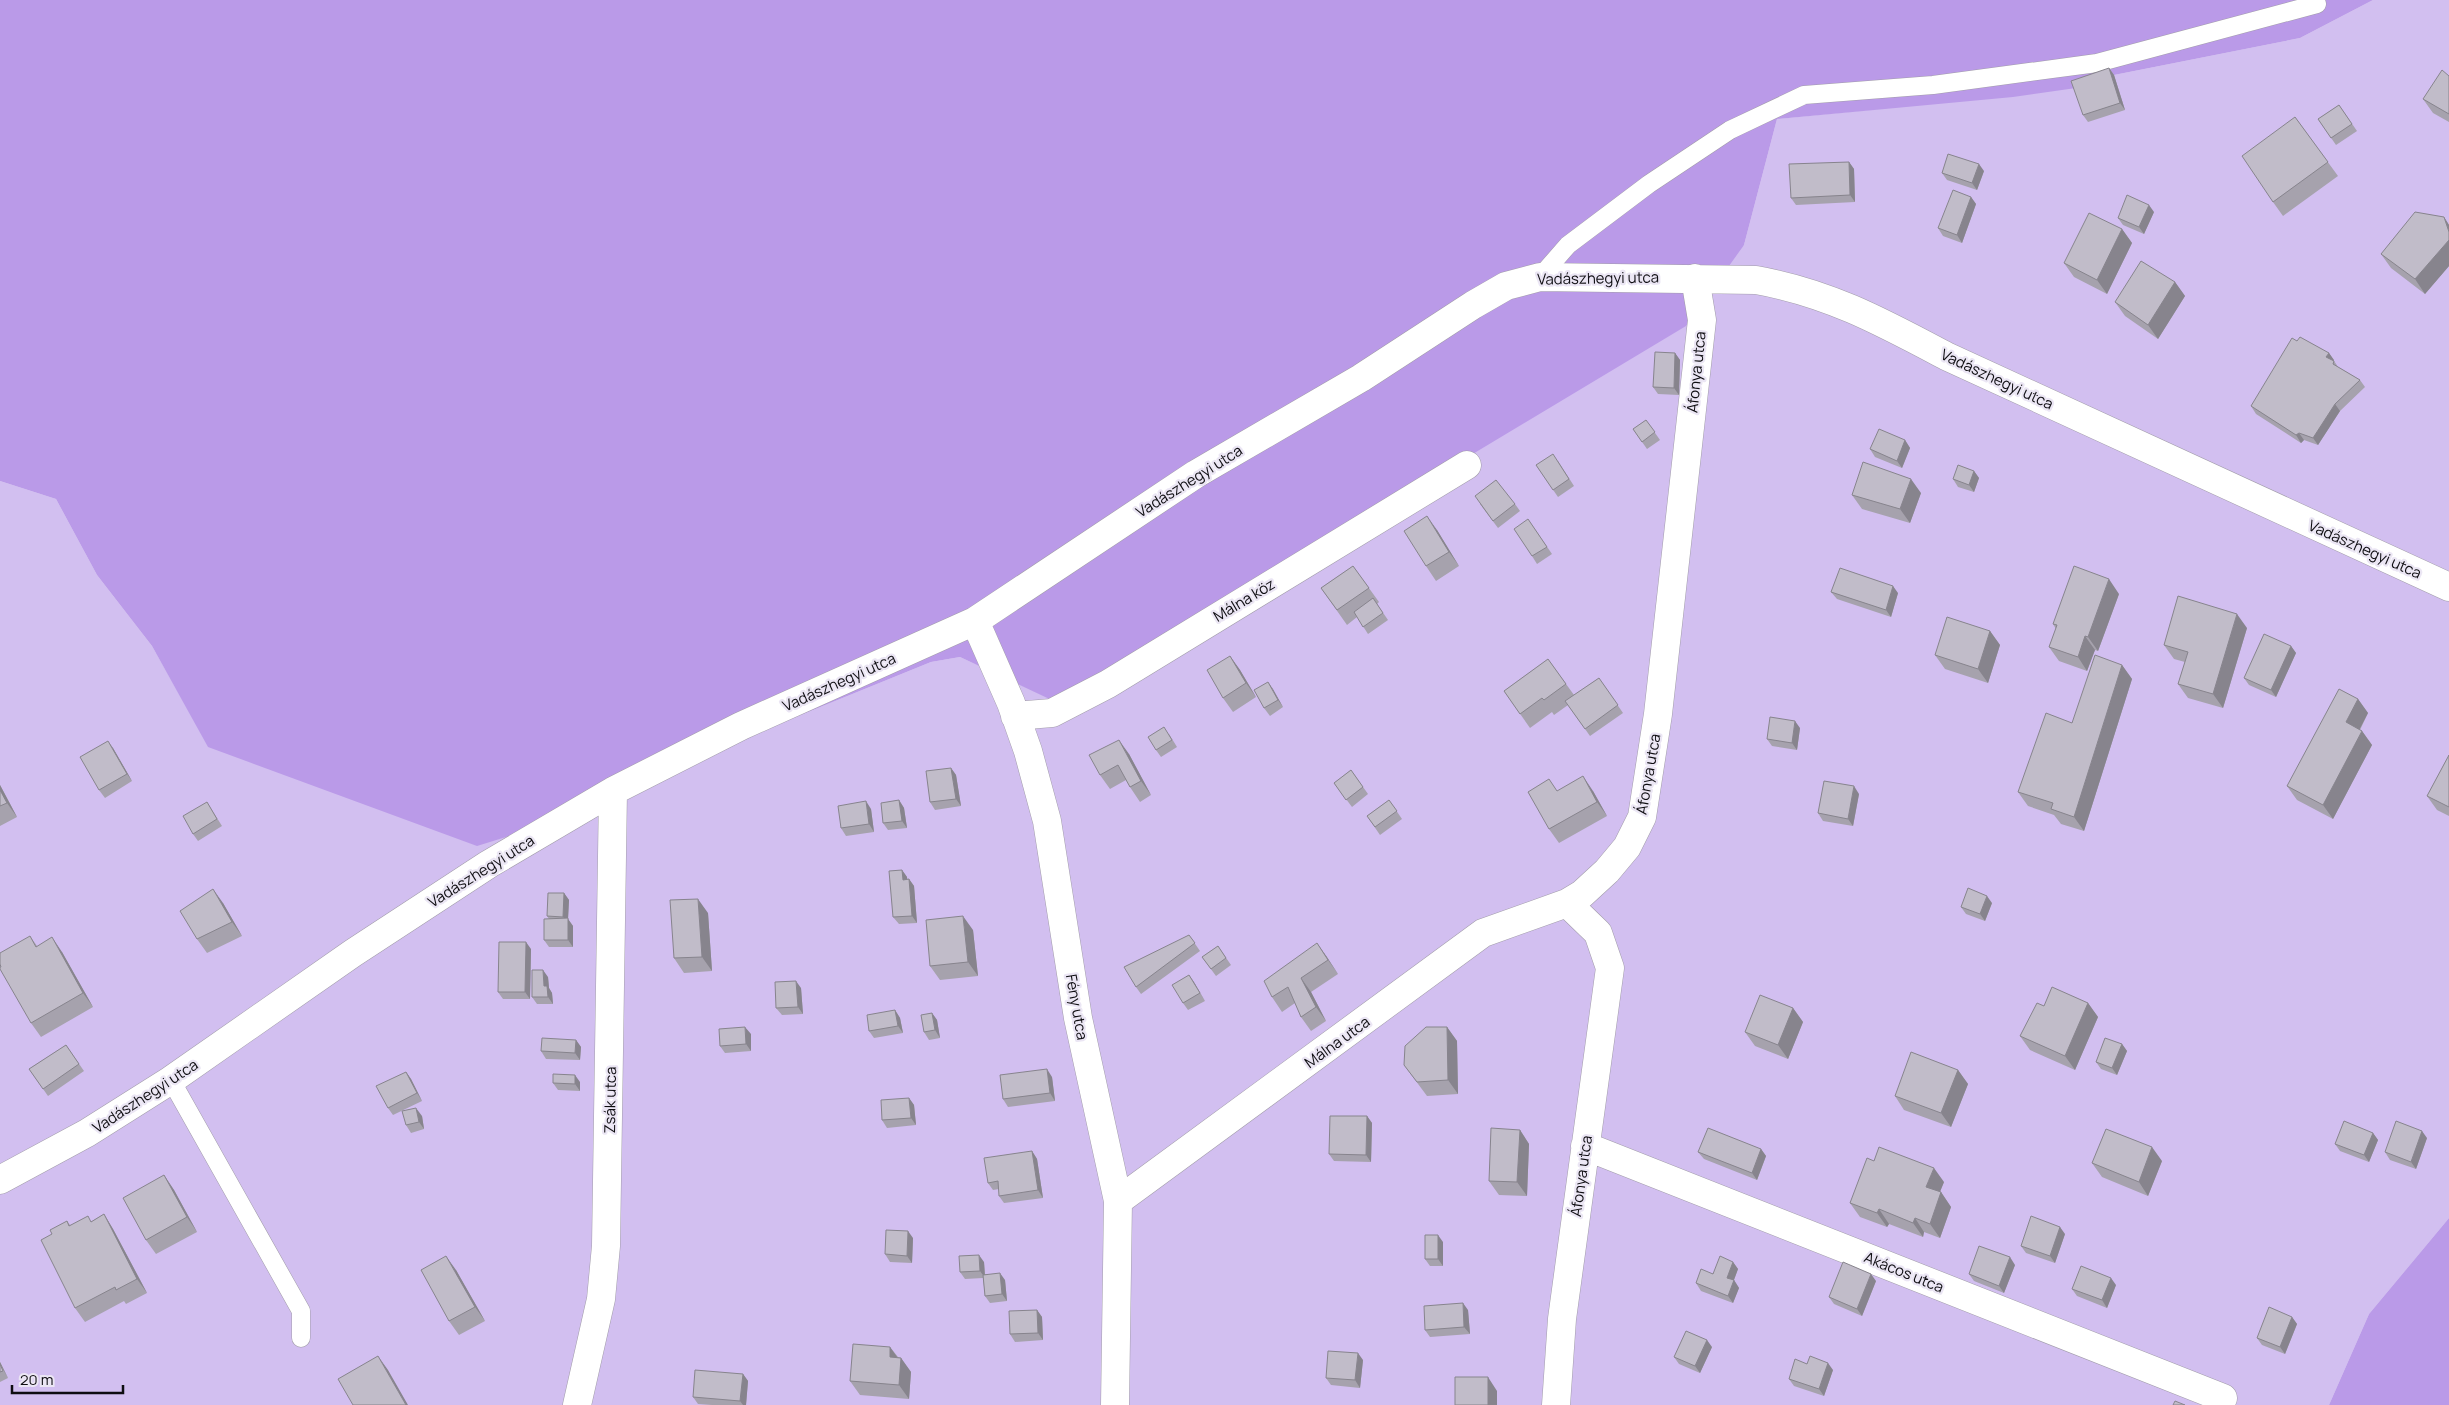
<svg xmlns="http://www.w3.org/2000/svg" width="2449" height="1405" viewBox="0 0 2449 1405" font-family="Manrope,sans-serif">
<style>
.green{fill:#d2bff0}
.forest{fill:#ba9ae8}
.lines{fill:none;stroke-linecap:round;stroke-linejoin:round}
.lane-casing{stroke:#a29daa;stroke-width:19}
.street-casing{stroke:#a29daa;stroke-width:29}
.lane{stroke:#fff;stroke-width:18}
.street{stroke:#fff;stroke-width:28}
.wall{fill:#a6a2ad}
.shaded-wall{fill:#87848d}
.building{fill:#c1bcc9;stroke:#87848d}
.labels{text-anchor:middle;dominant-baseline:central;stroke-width:4.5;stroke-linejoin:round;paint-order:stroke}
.street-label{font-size:15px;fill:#0e0d11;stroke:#ebe6f4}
</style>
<rect width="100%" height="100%" fill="#ebe6f4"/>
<!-- green -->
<path class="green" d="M2373 0H2449V1218L2369 1314 2329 1405H0V481L56 499 97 575 152 646 209 747 759 732 931 662 960 657 1058 702 1744 245 1777 119 1878 109 2114 75 2300 38Z"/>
<!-- forest -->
<path class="forest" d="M0 0H2373L2300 38 2114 75 2076 88 2013 97 1777 119 1744 245 1686 326 1058 703 960 657 931 662 759 732 603 807 477 846 208 747 152 646 97 575 56 499 0 481Z
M2449 1218V1405H2329L2369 1314Z"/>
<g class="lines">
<defs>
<path id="lane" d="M1540 277 1568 245 1649 184 1730 130 1804 95 1933 85 2097 63 2317 4
M171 1080 301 1311V1338"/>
<path id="street" d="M975 621 1011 703 1028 751 1047 821 1078 1018 1118 1201 1115 1405
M1015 716 1052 713 1108 684 1467 465
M1585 1146 2223 1398 2220 1405
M0 1180 87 1133 171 1080 353 953 489 864 613 791 741 726 975 621 1196 474 1361 378 1473 305 1506 286 1540 277 1756 280C1829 293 1882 322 1946 356L2449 587
M1118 1201 1483 933 1567 903 1582 894 1607 871 1627 847 1642 817 1658 714 1702 320 1695 278
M577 1405 601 1299 606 1246 613 791
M1556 1405 1562 1319 1610 968 1598 933 1567 903"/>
</defs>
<!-- lane casing -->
<use href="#lane" class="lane-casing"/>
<!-- street casing -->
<use href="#street" class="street-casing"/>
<!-- lane -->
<use href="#lane" class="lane"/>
<!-- street -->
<use href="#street" class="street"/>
</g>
<!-- wall -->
<path class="wall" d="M2109 68 2114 75 2125 110 2088 122 2083 115Z
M2449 76V122L2433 113 2423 99Z
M2339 105 2357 131 2336 145 2318 119Z
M2295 117 2338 176 2283 216 2273 202Z
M1849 162 1854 169 1855 202 1796 205 1791 198Z
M1984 171 1977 190 1947 180 1942 173Z
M1971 197 1976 204 1962 243 1943 236 1938 228Z
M2154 212 2144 234 2123 225 2118 218Z
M2444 217 2449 225V266L2425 294 2391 268 2381 254Z
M2122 229 2132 243 2107 294 2074 277 2064 263Z
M2175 282 2185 296 2158 339 2125 316 2115 302Z
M2297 341 2329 353 2338 367 2360 380 2365 387 2340 411 2318 445 2304 440 2301 443 2256 414 2251 406Z
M1675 353 1680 360 1679 395 1658 394 1653 387Z
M1646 420 1660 440 1647 449 1633 429Z
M1905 440 1910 448 1902 468 1875 457 1870 449Z
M1558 461 1574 486 1558 497 1536 465Z
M1974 471 1979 478 1974 492 1958 487 1953 479Z
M1921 493 1910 523 1862 509 1852 495Z
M1480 504H1515L1520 511 1498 528Z
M1528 519 1552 554 1537 564 1532 556Z
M1437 530 1459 566 1436 581 1426 566Z
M1353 566 1379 602 1377 604 1388 620 1368 634 1357 617 1347 625 1321 588Z
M1831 592 1898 593 1891 617 1837 599Z
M2119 594 2098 651 2095 650 2087 671 2059 661 2049 647 2056 629 2053 624Z
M2247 628 2223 708 2188 698 2178 684 2185 662 2174 659 2164 645Z
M1990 631 2000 645 1988 683 1945 669 1935 655Z
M2291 646 2296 653 2276 697 2249 685 2244 678Z
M1230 656 1240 670 1256 697 1233 712 1223 698Z
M1548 659 1574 695 1599 678 1623 713 1590 736 1568 705 1554 715 1552 712 1530 728 1504 691Z
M2122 665 2132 679 2084 831 2061 824 2054 815 2028 806 2018 792 2072 723Z
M1268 682 1283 707 1270 716 1264 708Z
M2358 699 2368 713 2360 730 2362 731 2372 745 2333 819 2297 800 2287 786Z
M1800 728 1797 750 1772 746 1767 739Z
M1169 734 1177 747 1161 757 1156 750Z
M113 748 132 781 105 798 99 790Z
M1129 754 1151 795 1140 802 1130 787 1126 780 1110 789 1100 775Z
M2449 755V816L2437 810 2427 796Z
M951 768 956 775 961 806 935 810 930 802Z
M1351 770 1368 794 1352 807 1334 783Z
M0 785 17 817 0 826Z
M1593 791 1607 816 1559 843 1549 829Z
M1859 794 1853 826 1823 821 1818 813Z
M899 800 904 808 907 828 888 830 883 823Z
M1389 800 1402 819 1380 835 1367 816Z
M207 802 222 826 198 841 193 834Z
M871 809 874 832 846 836 841 828Z
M902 870 907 877V879H909L914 886 917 923 899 924 893 917Z
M564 893 569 900 568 919 573 926V947H549L544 940 549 919 547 916Z
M223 903 242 936 207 953 197 939Z
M1992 903 1985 921 1966 914 1961 907Z
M708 913 712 971 684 973 674 958Z
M973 930 978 976 940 980 930 966Z
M1189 935 1200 951 1141 994 1136 987Z
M30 936 37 946 62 952 93 1007 41 1037 31 1023Z
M1317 943 1338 974 1311 992 1326 1021 1311 1031 1301 1017 1295 1003 1282 1012 1272 997Z
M1218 946 1231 965 1216 976 1202 957Z
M531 949 530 999H503L498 992Z
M1189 975 1205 1001 1188 1010 1183 1003Z
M548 977 549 988 552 993 553 1004H537L532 997Z
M801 988 803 1014 782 1015 776 1008Z
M2088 1003 2098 1017 2075 1070 2030 1050 2020 1036 2044 1006Z
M1793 1008 1803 1022 1788 1059 1755 1046 1745 1032Z
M895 1010 900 1018 903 1033 874 1038 869 1031Z
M932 1013 937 1020 940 1038 929 1040 924 1032Z
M1447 1027 1457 1041 1458 1094 1427 1096 1404 1065Z
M751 1034V1051L725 1053 720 1046Z
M576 1040 581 1047 580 1060 546 1059 541 1051Z
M2122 1044 2127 1051 2117 1075 2101 1069 2096 1062Z
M66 1045 84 1071 48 1096 29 1069Z
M1958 1070 1968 1084 1951 1127 1904 1110 1895 1096Z
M406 1072 411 1079 422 1101 393 1115 388 1108Z
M1052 1077 1055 1101 1008 1107 1003 1099Z
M580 1082V1091L558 1090 553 1083Z
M909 1098 914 1105 916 1125 887 1128 882 1120Z
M422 1116 424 1129 411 1133 406 1125Z
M1367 1116 1372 1123 1371 1162 1334 1161 1329 1154Z
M1520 1130 1529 1144 1527 1196 1499 1195 1489 1181Z
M2373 1133 2378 1140 2369 1162 2340 1151 2335 1144Z
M2427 1138 2416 1169 2390 1160 2385 1152Z
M1761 1149 1766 1156 1757 1180 1704 1159 1698 1152Z
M1032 1151 1037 1159 1043 1198 1004 1203 999 1196V1189L993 1190 988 1183Z
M2162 1161 2148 1196 2102 1177 2092 1163Z
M164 1175 174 1190 197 1232 156 1254 146 1240Z
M1944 1182 1940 1192H1941L1951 1207 1940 1238 1924 1232 1923 1237 1889 1224 1887 1227 1860 1217 1850 1203Z
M104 1214 113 1229 147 1293 126 1304 124 1301 85 1322 75 1308 52 1234 67 1221 70 1225 92 1221Z
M2065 1234 2055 1263 2026 1253 2021 1246Z
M913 1238 912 1263 890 1262 885 1254Z
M1443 1242V1266H1430L1425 1259Z
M984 1262 985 1274 1005 1280 1007 1301 990 1303 985 1296 983 1278 965 1279 960 1272Z
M1733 1262 1738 1269 1734 1280 1739 1288 1733 1303 1701 1291 1696 1283Z
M2015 1265 2004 1293 1974 1281 1969 1274Z
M456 1270 485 1321 459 1335 449 1321Z
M1876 1281 1862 1316 1834 1304 1829 1297Z
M2116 1285 2107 1308 2077 1296 2072 1289Z
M1037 1310 1042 1317 1043 1340 1015 1342 1010 1334Z
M1468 1310 1470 1334 1430 1337 1425 1330Z
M2292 1317 2297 1324 2285 1354 2262 1345 2257 1338Z
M890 1347 898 1357 901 1358 911 1372 909 1399 860 1395 850 1381Z
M1712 1347 1700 1373 1679 1364 1674 1357Z
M1363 1360 1360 1388 1331 1385 1326 1378Z
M0 1362 8 1378 0 1382Z
M1807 1364 1833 1370 1824 1396 1794 1386 1789 1379Z
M743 1374 748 1381 746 1405H712L698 1404 693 1397Z"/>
<!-- shaded-wall -->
<path class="shaded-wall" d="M2109 68 2114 75 2125 110 2120 103Z
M1849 162 1854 169 1855 202 1850 195Z
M1979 164 1984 171 1977 190 1972 183Z
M1971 197 1976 204 1962 243 1957 235Z
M2149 205 2154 212 2144 234 2139 227Z
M2444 217 2449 225V232Z
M2122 229 2132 243 2107 294 2097 280Z
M2449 240V266L2425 294 2415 279Z
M2175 282 2185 296 2158 339 2148 325Z
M1675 353 1680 360 1679 395 1674 388Z
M2329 353 2334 360 2331 364 2326 357Z
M2335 404 2340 411 2318 445 2313 438Z
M2299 433 2304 440 2301 443 2296 435Z
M1905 440 1910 448 1902 468 1897 461Z
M1974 471 1979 478 1974 492 1969 485Z
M1911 479 1921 493 1910 523 1900 509Z
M1427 516 1437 530 1459 566 1449 552Z
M2109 579 2119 594 2098 651 2088 637Z
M1893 586 1898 593 1891 617 1886 610Z
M2237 614 2247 628 2223 708 2213 694Z
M1990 631 2000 645 1988 683 1978 669Z
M2085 636 2095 650 2087 671 2078 657Z
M2291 646 2296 653 2276 697 2271 690Z
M1230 656 1240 670 1256 697 1246 683Z
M2122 665 2132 679 2084 831 2074 817Z
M1268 682 1273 689 1283 707 1278 700Z
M2358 699 2368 713 2356 736 2346 722Z
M1795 721 1800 728 1797 750 1792 743Z
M2362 731 2372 745 2333 819 2323 805Z
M1119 740 1129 754 1151 795 1141 781Z
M108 741 113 748 132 781 127 774Z
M951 768 956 775 961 806 956 799Z
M1583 776 1593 791 1607 816 1597 802Z
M0 785 17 817 7 803 0 790Z
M1854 786 1859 794 1853 826 1848 819Z
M899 800 904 808 907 828 902 821Z
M866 801 871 809 874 832 869 824Z
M902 870 907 877 908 887 903 880Z
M909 879 914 886 917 923 912 916Z
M213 889 223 903 242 936 232 922Z
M564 893 569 900 568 919 573 926V947L568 940V924L563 917Z
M1987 896 1992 903 1985 921 1980 914Z
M698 899 708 913 712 971 702 957Z
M963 916 973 930 978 976 968 962Z
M52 937 62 952 93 1007 83 993Z
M526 942 531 949 530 999 525 992Z
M1317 943 1327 957 1338 974 1328 960Z
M543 970 548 977 549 988 552 993 553 1004 548 997 544 986Z
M1189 975 1194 982 1205 1001 1200 993Z
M1301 978 1311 992 1326 1021 1316 1007Z
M796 981 801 988 803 1014 798 1007Z
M2088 1003 2098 1017 2075 1070 2065 1056Z
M1793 1008 1803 1022 1788 1059 1778 1045Z
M895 1010 900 1018 903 1033 898 1026Z
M932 1013 937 1020 940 1038 935 1030Z
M745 1027 751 1034V1051L746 1044Z
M1447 1027 1457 1041 1458 1094 1448 1080Z
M576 1040 581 1047 580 1060 575 1053Z
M2122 1044 2127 1051 2117 1075 2112 1068Z
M1047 1069 1052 1077 1055 1101 1050 1093Z
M1958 1070 1968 1084 1951 1127 1941 1113Z
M406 1072 411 1079 422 1101 417 1093Z
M575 1075 580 1082V1091L575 1084Z
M909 1098 914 1105 916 1125 911 1118Z
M416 1108 422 1116 424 1129 419 1122Z
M1367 1116 1372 1123 1371 1162 1366 1155Z
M1520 1130 1529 1144 1527 1196 1517 1182Z
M2422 1131 2427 1138 2416 1169 2411 1162Z
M2373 1133 2378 1140 2369 1162 2364 1155Z
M2152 1147 2162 1161 2148 1196 2139 1182Z
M1761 1149 1766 1156 1757 1180 1752 1173Z
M1032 1151 1037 1159 1043 1198 1038 1190Z
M1934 1168 1944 1182 1936 1201 1926 1187Z
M164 1175 174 1190 197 1232 187 1217Z
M1941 1192 1951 1207 1940 1238 1930 1224Z
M1879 1209 1889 1224 1887 1227 1877 1213Z
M104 1214 113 1229 147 1293 137 1279Z
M1915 1218 1924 1232 1923 1237 1913 1223Z
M2060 1227 2065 1234 2055 1263 2050 1256Z
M908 1231 913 1238 912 1263 907 1256Z
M1438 1235 1443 1242V1266L1438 1259Z
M979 1255 984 1262 985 1278 980 1271Z
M446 1256 456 1270 485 1321 475 1307Z
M2010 1257 2015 1265 2004 1293 1999 1286Z
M1733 1262 1738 1269 1732 1285 1727 1278Z
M1000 1273 1005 1280 1007 1301 1002 1294Z
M1871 1274 1876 1281 1862 1316 1857 1309Z
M2111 1278 2116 1285 2107 1308 2102 1300Z
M1734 1280 1739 1288 1733 1303 1728 1296Z
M1463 1303 1468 1310 1470 1334 1464 1327Z
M1037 1310 1042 1317 1043 1340 1038 1333Z
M2292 1317 2297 1324 2285 1354 2280 1347Z
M1707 1340 1712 1347 1700 1373 1695 1366Z
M890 1347 900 1361 901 1358 911 1372 909 1399 899 1385 890 1357Z
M1358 1353 1363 1360 1360 1388 1355 1380Z
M378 1356 388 1370 408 1405H406Z
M0 1362 8 1378 0 1364Z
M1828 1363 1833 1370 1824 1396 1819 1389Z
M743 1374 748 1381 746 1405H743L740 1401Z
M1488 1377 1497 1391V1405H1488Z"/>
<!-- building -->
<path class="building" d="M2109 68 2120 103 2083 115 2071 81Z
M2442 70 2449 76V114L2423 99Z
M2339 105 2352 124 2331 138 2318 119Z
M2295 117 2328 162 2273 202 2242 156Z
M1948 154 1979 164 1972 183 1942 173Z
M1849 162 1850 195 1791 198 1789 164Z
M1953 190 1971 197 1957 235 1938 228Z
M2127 195 2149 205 2139 227 2118 218Z
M2415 212 2444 217 2449 232V240L2415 279 2381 254Z
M2089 213 2122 229 2097 280 2064 263Z
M2141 261 2175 282 2148 325 2115 302Z
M2300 337 2329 353 2326 357 2334 361 2333 364 2360 380 2335 404 2313 438 2299 433 2296 435 2251 406 2292 338 2297 341Z
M1655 352 1675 353 1674 388 1653 387Z
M1646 420 1655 432 1642 442 1633 429Z
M1879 429 1905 440 1897 461 1870 449Z
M1553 454 1569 479 1553 490 1536 465Z
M1863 462 1911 479 1900 509 1852 495Z
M1958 465 1974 471 1969 485 1953 479Z
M1496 480 1515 504 1493 521 1475 496Z
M1427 516 1449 552 1426 566 1404 531Z
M1528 519 1547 547 1532 556 1514 529Z
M1353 566 1369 588 1337 610 1321 588Z
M2074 566 2109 579 2088 637 2085 636 2078 657 2049 647 2057 625 2053 624Z
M1840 568 1893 586 1886 610 1831 592Z
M2178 596 2237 614 2213 694 2178 684 2188 652 2164 645Z
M1373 598 1383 613 1363 627 1354 612Z
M1947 617 1990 631 1978 669 1935 655Z
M2264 634 2291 646 2271 690 2244 678Z
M2095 655 2122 665 2074 817 2051 809 2053 803 2018 792 2046 713 2072 723Z
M1230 656 1246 683 1223 698 1207 670Z
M1548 659 1566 684 1544 700 1542 698 1520 714 1504 691Z
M1599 678 1618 705 1585 729 1565 701Z
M1268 682 1278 700 1264 708 1254 690Z
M2339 689 2358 699 2346 722 2362 731 2323 805 2287 786Z
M1770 717 1795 721 1792 743 1767 739Z
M1164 727 1172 740 1156 750 1148 737Z
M1119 740 1141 781 1130 787 1118 765 1100 775 1089 755Z
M108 741 127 774 99 790 80 757Z
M2449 755V807L2427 796Z
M951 768 956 799 930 802 926 771Z
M1351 770 1363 787 1346 800 1334 783Z
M1583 776 1597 802 1549 829 1528 792 1549 779 1557 791Z
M1824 781 1854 786 1848 819 1818 813Z
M0 790 7 803 0 806Z
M899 800 902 821 883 823 881 803Z
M1389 800 1397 811 1375 827 1367 816Z
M866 801 869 824 841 828 838 806Z
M207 802 217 819 193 834 183 816Z
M902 870 903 880 909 879 912 916 893 917 889 871Z
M1968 888 1987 896 1980 914 1961 907Z
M213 889 232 922 197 939 180 911Z
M548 893H564L563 917 547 916Z
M698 899 702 957 674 958 670 900Z
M963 916 968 962 930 966 926 920Z
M568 918V940H544V919Z
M1189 935 1195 943 1136 987 1124 967Z
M30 936 36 947 52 937 83 993 31 1023 0 969V967H1L0 964V953Z
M499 942H526L525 992H498Z
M1317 943 1328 960 1301 978 1316 1007 1301 1017 1288 987 1272 997 1264 981Z
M1218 946 1226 958 1211 969 1202 957Z
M532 970H543L544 986H547L548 997H532Z
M1189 975 1200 993 1183 1003 1172 985Z
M796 981 798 1007 776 1008 775 982Z
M2052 987 2088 1003 2065 1056 2020 1036 2037 1003 2044 1006Z
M1760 995 1793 1008 1778 1045 1745 1032Z
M895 1010 898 1026 869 1031 867 1015Z
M932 1013 935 1030 924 1032 921 1015Z
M745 1027 746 1044 720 1046 719 1029Z
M1426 1027H1447L1448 1080 1417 1082 1404 1065 1405 1046Z
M542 1038 576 1040 575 1053 541 1051Z
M2105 1038 2122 1044 2112 1068 2096 1062Z
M66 1045 79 1064 43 1089 29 1069Z
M1911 1052 1958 1070 1941 1113 1895 1096Z
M1047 1069 1050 1093 1003 1099 1000 1075Z
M406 1072 417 1093 388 1108 376 1086Z
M553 1074 575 1075V1084L553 1083Z
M909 1098 911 1118 882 1120 881 1100Z
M416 1108 419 1122 406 1125 402 1111Z
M1330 1116H1367L1366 1155 1329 1154Z
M2344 1121 2373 1133 2364 1155 2335 1144Z
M2396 1121 2422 1131 2411 1162 2385 1152Z
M1491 1128 1520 1130 1517 1182 1489 1181Z
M1708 1128 1761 1149 1752 1173 1698 1152Z
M2106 1129 2152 1147 2139 1182 2092 1163Z
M1879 1147 1934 1168 1926 1187 1941 1192 1930 1224 1915 1218 1913 1223 1879 1209 1877 1213 1850 1203 1867 1158 1874 1161Z
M1032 1151 1038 1190 999 1196 998 1181 988 1183 984 1158Z
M164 1175 187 1217 146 1240 123 1198Z
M104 1214 137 1279 116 1290 115 1287 75 1308 41 1240 52 1234 50 1230 67 1221 69 1226 88 1216 91 1222Z
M2031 1216 2060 1227 2050 1256 2021 1246Z
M886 1230 908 1231 907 1256 885 1254Z
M1425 1235H1438V1259H1425Z
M1979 1246 2010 1257 1999 1286 1969 1274Z
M979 1255 980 1271 960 1272 959 1256Z
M446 1256 475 1307 449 1321 421 1270Z
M1720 1256 1733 1262 1727 1278 1734 1280 1728 1296 1696 1283 1701 1269 1713 1274Z
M1843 1262 1871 1274 1857 1309 1829 1297Z
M2081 1266 2111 1278 2102 1300 2072 1289Z
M1000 1273 1002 1294 985 1296 983 1275Z
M1463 1303 1464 1327 1425 1330 1424 1306Z
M2269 1307 2292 1317 2280 1347 2257 1338Z
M1037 1310 1038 1333 1010 1334 1009 1311Z
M1686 1331 1707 1340 1695 1366 1674 1357Z
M853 1344 890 1347V1357L901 1358 899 1385 850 1381Z
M1328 1351 1358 1353 1355 1380 1326 1378Z
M378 1356 406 1405H353L338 1379Z
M1810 1356 1828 1363 1819 1389 1789 1379 1795 1359 1807 1364Z
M0 1364 3 1371 0 1372Z
M695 1370 743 1374 740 1401 693 1397Z
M1455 1377H1488V1405H1455Z
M2175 1401 2185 1405H2173Z"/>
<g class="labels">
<!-- street labels -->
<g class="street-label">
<text transform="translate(1598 278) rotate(-1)">Vadászhegyi utca</text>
<text transform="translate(1696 372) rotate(-84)">Áfonya utca</text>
<text transform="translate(1997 379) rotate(25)">Vadászhegyi utca</text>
<text transform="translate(1189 481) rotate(-32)">Vadászhegyi utca</text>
<text transform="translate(2365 549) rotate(24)">Vadászhegyi utca</text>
<text transform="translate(1244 600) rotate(-31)">Málna köz</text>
<text transform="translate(839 682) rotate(-24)">Vadászhegyi utca</text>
<text transform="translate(1648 774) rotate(-80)">Áfonya utca</text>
<text transform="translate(481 871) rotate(-32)">Vadászhegyi utca</text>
<text transform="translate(1077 1007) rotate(80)">Fény utca</text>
<text transform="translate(1337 1042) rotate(-36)">Málna utca</text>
<text transform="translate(145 1096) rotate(-33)">Vadászhegyi utca</text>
<text transform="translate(610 1100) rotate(-89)">Zsák utca</text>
<text transform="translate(1581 1176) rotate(-82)">Áfonya utca</text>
<text transform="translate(1904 1272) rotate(22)">Akácos utca</text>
</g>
</g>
<!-- scale -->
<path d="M12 1385v8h111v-8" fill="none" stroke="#0e0d11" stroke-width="2.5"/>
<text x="20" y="1385" font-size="15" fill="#0e0d11" stroke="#ebe6f4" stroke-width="4" paint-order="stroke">20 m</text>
</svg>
